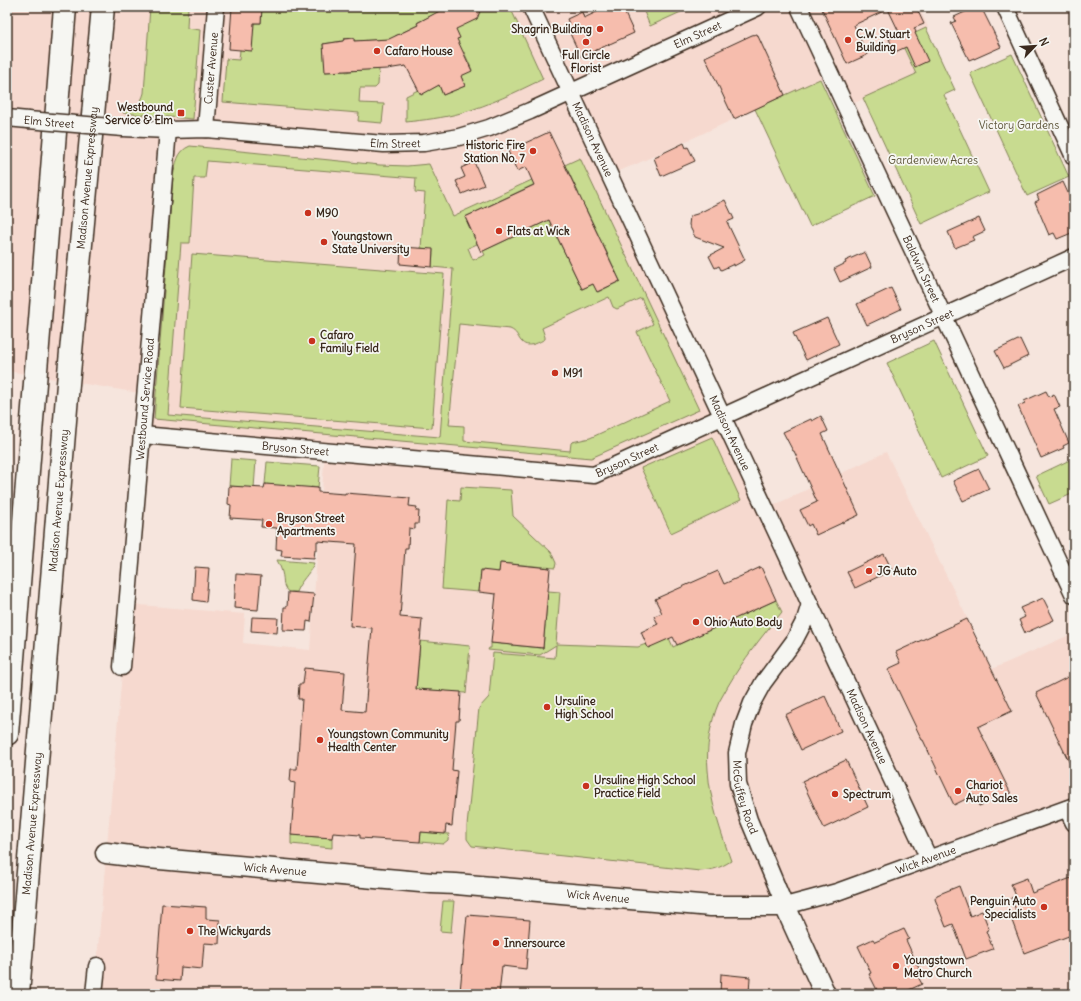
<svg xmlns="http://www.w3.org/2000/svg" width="1081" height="1001" viewBox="0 0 1081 1001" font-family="Delius,sans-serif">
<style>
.built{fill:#f6d9cf}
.green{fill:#c8db90;stroke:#828257;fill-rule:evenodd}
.building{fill:#f6bdad;stroke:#3b2a1e}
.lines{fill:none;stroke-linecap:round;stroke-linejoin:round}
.minor-casing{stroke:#3b2a1e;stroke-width:19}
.major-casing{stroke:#3b2a1e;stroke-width:23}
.highway-casing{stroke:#3b2a1e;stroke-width:25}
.minor{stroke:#f6f6f2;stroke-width:16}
.major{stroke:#f6f6f2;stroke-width:20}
.highway{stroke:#f6f6f2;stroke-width:22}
.minor-bridge-casing{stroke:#3b2a1e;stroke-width:19;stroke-linecap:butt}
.minor-bridge{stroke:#f6f6f2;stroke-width:16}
.poi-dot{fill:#c8321e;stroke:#f6f6f2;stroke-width:1.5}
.labels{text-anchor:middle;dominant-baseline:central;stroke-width:3.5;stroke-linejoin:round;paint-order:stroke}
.poi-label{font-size:11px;font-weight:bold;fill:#3b2a1e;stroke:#f6f6f2;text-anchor:start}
.street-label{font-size:11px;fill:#3b2a1e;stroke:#f6f6f2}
.park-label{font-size:11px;fill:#5e563a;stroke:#f6f6f2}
</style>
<rect width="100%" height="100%" fill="#f6e5dd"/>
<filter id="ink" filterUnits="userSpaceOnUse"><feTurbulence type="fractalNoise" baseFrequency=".025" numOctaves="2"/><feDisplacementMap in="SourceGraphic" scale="8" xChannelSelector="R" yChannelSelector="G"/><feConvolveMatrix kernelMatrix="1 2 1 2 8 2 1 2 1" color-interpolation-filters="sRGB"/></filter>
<g filter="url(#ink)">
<!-- built -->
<path class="built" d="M7 7H919L928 27 900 40 916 74 846 107 830 75 632 166H631L610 175 766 509 886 452 992 669 1074 633V990L1065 994H94L128 604 245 614 243 643 310 650 325 451 142 435 145 394 7 371Z"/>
<!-- green -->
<path class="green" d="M150 7H188L187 28 200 30 193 119 123 113 124 110C135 110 141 104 144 93Z
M262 7 290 9 291 7H446L449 8 418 22V25L395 36 396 39 354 41V38L344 39 343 41 323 44 326 72 346 71V72L356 70 379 69 378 85 375 88H360L359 103 384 104 382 123 358 121 359 113 223 102 226 59 239 60 240 50 254 23H261Z
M476 7H510L543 79C516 92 490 105 461 113 443 118 424 120 406 122V96L418 90 421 94 439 85 443 95 465 86 461 76 472 70 464 52 452 57 455 26 477 19 480 11 475 8Z
M642 7H692L650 26Z
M926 28 955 90 944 95 989 192 921 224 863 98 916 74 900 40Z
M1012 54 1069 177 1027 196 970 73Z
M820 79 875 196 810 226 755 109Z
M190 146 380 165 407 166 429 164 453 216 580 158 699 410 591 458 154 419 173 176C176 164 177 151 190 146ZM207 161 416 178 415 192 425 193 421 248 433 250 432 267 453 269 440 437 168 415 181 243H190L194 178H205ZM567 169 579 194 578 195 585 210 586 209 598 234 602 246H604L620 281 598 292 593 284 582 289 549 220 483 251 485 255 473 260 468 248 477 244 465 217ZM609 297 613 307 617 309 641 298 653 324 637 332 670 401 590 438 572 442 571 443 570 451 464 441V426L449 425 459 324 510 329C517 332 517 336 521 341 527 349 538 343 545 339V337L542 328Z
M192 254 444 274 432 428 181 408Z
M934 341 988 456 941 478 887 363Z
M712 437 741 500 671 533 641 468Z
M1074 458V493L1049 504 1036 476Z
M231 459 256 461 254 488 229 486Z
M267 462 320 466 318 488 311 487V490L265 484Z
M461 487 511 490 513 516 551 552 556 563 555 568 501 563 499 572 481 571 479 592 442 589 448 500 460 501Z
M277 560 314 563C310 574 300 581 296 592H291L289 593C281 584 285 583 282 572 281 568 279 564 277 560Z
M548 591 560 592 556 644 638 647 646 644 669 638 673 647 776 600 782 612C762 636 743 660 728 686 725 691 722 697 719 702 710 723 706 748 708 770 710 802 721 832 731 861 720 868 713 870 700 871L472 846 467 839V826L479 708 489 697 493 653 555 658 556 645 540 655 488 650 489 648H491V643L543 648Z
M420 641 470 646 466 694 465 693 416 689Z
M421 832 449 834 448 840 443 844 420 842Z
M291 835 332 838V848L291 844Z
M443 901H454L451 932 440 931Z"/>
<!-- building -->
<path class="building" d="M232 7H262L261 23H254L252 51 229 49Z
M447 7H472L480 11 477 19 456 29 460 38 457 39 472 71 461 76 465 86 443 95 439 85 421 95 406 66 387 69 325 72 323 44 343 41 344 39 354 38V41L389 39 418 25 417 23Z
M607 7H622L634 33 581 57 566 25 569 24 567 19 582 12 584 18Z
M821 7H916L924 24 914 28 916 32 915 33 928 61 915 67 906 47 895 52 889 39 900 34 888 9 854 25 867 55 847 64Z
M976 7H981L1001 47 974 59V58L969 60 951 23 956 21 954 17Z
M757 34 785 95 734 119 705 57 752 35Z
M549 132 620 281 597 292 593 284 582 289 549 220 481 252 465 217 534 185 526 167 517 171 508 151Z
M684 143 686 148 688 147 695 161 661 176 654 158 659 156V155Z
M474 162 484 185 462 194 456 181 465 177 461 168Z
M1063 182 1074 206V232L1057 239 1054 233 1049 235 1035 202 1039 200 1037 195Z
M725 200 734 219 727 222 745 260 734 266V264L721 270 719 266 715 268 709 256 724 248 695 237 689 225 690 216 697 214Z
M979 218 985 231 972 237 974 240 955 248 948 232Z
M401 247 433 249 432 267 400 264Z
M865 252 872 267 840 282 834 269 846 263 845 261Z
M891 288 901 309 867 325 857 304Z
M827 318 839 344 806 360 793 333Z
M1020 339 1028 356 1004 368 995 351Z
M1046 391 1049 397 1054 394 1060 407 1054 409 1069 443 1063 446 1064 448 1041 458 1018 406 1025 403 1024 401Z
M821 416 828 431 822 434 859 515 816 535 811 524 808 526 800 510 817 502 794 451H793L783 432 811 419 812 421Z
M979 469 989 489 963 501 953 481Z
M265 484 318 488V492L345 494V493L410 498 409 506 417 507 416 511H419L418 524H415V529L409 528 408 548H405L400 617 422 619 416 689 461 692 459 721H456L452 770 457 771 452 826 446 825 445 834 421 832 420 842 360 838V835L333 833 332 838 291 835 295 783 290 782 291 769H297L302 699H298L299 684H303L305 668 345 672 342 710 365 712 372 628 350 626 356 544 317 541V549H315L314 558 281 556 282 550 276 549 277 528 261 527 262 520 230 518 231 505 228 504 229 486 264 488Z
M884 554 892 570 855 588 847 572Z
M500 563 550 568 543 648 491 643 496 594 479 592 481 570 499 572Z
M195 567 209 568 206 602 193 600Z
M761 567 776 600 677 645 673 637 648 648 641 632 658 624 654 616 662 613 655 599 718 571 724 584Z
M236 574 261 576 258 610 234 608Z
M288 592 314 594 311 622 307 621 306 631 283 630 284 607H287Z
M1043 598 1054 620 1025 633 1019 620 1025 617 1020 608Z
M252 617 278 618 277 633 251 631Z
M967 619 1012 711 978 727 1011 794 979 806 974 795 954 805 923 740H922L888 669 901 663 896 652Z
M1074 674V772L1036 693Z
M825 696 841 731 801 750 785 715Z
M846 760 868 807 824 828 802 781Z
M1027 878 1032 893 1071 878 1074 885V934L1024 953 1011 918 1018 915 1011 898 1016 896 1011 884Z
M959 886 970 916 982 911 989 929 986 931 993 949 966 959 953 924 946 927 935 899 937 895Z
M162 904 206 907V919L220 920 219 944 204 943 202 969 181 967 180 981 156 979Z
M467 915 530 920 526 969 502 966 499 994H478L460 992Z
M904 929 909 939 906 940 921 973 917 975 922 984 900 994H879L869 974 871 973 858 946 873 939 875 942Z
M721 974 750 977 749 994H720Z"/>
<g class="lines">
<defs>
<g id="minor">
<path id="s1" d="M531 7 929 859"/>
<path id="s2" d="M799 7 1074 595"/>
<path d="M1005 7 1074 157"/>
<path d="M7 118 28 120"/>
<path id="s3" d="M123 128 168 130 206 129 384 144 424 143 459 137 489 128 530 111 758 7"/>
<path id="s4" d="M206 129 216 7"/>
<path id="s5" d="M142 435 594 475 1074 257"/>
<path id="s6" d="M810 604 805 620 794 641 763 683 752 703 744 724 737 753 738 784 749 820 785 906 837 892 1074 806"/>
<path id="s7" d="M122 667 168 130"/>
<path d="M1067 809 1074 823"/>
<path d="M94 994 97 966"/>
</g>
<g id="major">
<path id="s8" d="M106 853 148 858 432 883 456 884 711 906H785L825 994"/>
</g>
<g id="highway">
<path d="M7 734 65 7"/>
<path id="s9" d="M18 994 68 384 103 7"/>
</g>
</defs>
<!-- minor casing -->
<use href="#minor" class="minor-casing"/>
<!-- major casing -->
<use href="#major" class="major-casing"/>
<!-- highway casing -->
<use href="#highway" class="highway-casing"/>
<!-- minor -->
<use href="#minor" class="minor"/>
<!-- major -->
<use href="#major" class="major"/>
<!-- highway -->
<use href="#highway" class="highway"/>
<defs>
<path id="minor-bridge" d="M28 120 123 128"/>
</defs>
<!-- minor-bridge casing -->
<use href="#minor-bridge" class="minor-bridge-casing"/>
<!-- minor-bridge -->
<use href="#minor-bridge" class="minor-bridge"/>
</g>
</g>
<!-- markers -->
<g class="poi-dot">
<circle cx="600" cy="29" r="4"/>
<circle cx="848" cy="40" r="4"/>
<circle cx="586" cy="42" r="4"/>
<circle cx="377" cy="51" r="4"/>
<rect x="177" y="109" width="8" height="8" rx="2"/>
<circle cx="533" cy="151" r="4"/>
<circle cx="308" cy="213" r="4"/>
<circle cx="499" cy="231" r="4"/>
<circle cx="324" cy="242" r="4"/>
<circle cx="312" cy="341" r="4"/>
<circle cx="555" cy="373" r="4"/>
<circle cx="269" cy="524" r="4"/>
<circle cx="869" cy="571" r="4"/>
<circle cx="696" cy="622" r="4"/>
<circle cx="547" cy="707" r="4"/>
<circle cx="320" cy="740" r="4"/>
<circle cx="586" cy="786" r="4"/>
<circle cx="958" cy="791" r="4"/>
<circle cx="835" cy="794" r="4"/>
<circle cx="1044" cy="907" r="4"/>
<circle cx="190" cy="931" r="4"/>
<circle cx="496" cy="943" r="4"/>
<circle cx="896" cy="966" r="4"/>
</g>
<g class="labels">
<!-- poi labels -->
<g class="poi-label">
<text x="592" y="29" text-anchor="end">Shagrin Building</text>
<text x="856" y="34">C.W. Stuart<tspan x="856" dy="13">Building</tspan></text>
<text x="385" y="51">Cafaro House</text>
<text x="586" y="55" text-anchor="middle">Full Circle<tspan x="586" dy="13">Florist</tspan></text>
<text x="173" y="107" text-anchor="end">Westbound<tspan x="173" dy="13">Service &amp; Elm</tspan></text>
<text x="525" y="145" text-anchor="end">Historic Fire<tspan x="525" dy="13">Station No. 7</tspan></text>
<text x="316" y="213">M90</text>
<text x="507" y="231">Flats at Wick</text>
<text x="332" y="236">Youngstown<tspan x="332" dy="13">State University</tspan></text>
<text x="320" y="335">Cafaro<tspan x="320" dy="13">Family Field</tspan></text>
<text x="563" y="373">M91</text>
<text x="277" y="518">Bryson Street<tspan x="277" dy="13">Apartments</tspan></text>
<text x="877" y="571">JG Auto</text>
<text x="704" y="622">Ohio Auto Body</text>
<text x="555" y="701">Ursuline<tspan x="555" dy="13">High School</tspan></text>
<text x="328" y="734">Youngstown Community<tspan x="328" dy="13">Health Center</tspan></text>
<text x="594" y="780">Ursuline High School<tspan x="594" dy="13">Practice Field</tspan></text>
<text x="966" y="785">Chariot<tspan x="966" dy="13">Auto Sales</tspan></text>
<text x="843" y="794">Spectrum</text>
<text x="1036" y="901" text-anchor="end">Penguin Auto<tspan x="1036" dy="13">Specialists</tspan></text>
<text x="198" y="931">The Wickyards</text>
<text x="504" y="943">Innersource</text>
<text x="904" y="960">Youngstown<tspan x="904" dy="13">Metro Church</tspan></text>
</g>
<!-- street labels -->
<g class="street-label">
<text stroke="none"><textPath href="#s3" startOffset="597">Elm Street</textPath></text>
<text stroke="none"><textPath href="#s4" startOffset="61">Custer Avenue</textPath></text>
<text transform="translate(49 122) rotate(5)">Elm Street</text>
<text stroke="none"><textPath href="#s1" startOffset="146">Madison Avenue</textPath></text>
<text stroke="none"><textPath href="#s3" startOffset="273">Elm Street</textPath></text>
<text stroke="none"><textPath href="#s9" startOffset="819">Madison Avenue Expressway</textPath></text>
<text stroke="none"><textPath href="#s2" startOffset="289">Baldwin Street</textPath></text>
<text stroke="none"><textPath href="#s5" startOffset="814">Bryson Street</textPath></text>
<text stroke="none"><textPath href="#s7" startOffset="269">Westbound Service Road</textPath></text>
<text stroke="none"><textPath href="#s1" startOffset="470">Madison Avenue</textPath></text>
<text stroke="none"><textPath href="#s5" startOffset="154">Bryson Street</textPath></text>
<text stroke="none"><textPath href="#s5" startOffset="490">Bryson Street</textPath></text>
<text stroke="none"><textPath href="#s9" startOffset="495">Madison Avenue Expressway</textPath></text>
<text stroke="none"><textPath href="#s1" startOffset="794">Madison Avenue</textPath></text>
<text stroke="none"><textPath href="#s6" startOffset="213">McGuffey Road</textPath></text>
<text stroke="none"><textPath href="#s9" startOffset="171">Madison Avenue Expressway</textPath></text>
<text stroke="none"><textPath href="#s6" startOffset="478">Wick Avenue</textPath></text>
<text stroke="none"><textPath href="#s8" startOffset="170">Wick Avenue</textPath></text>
<text stroke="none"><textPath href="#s8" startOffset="494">Wick Avenue</textPath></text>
</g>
<!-- park labels -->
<g class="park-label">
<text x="1019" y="125">Victory Gardens</text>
<text x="933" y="160">Gardenview Acres</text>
</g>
</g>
<!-- margin -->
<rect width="1081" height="1001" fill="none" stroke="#f6f6f2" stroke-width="24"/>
<rect x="12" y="12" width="1057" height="977" fill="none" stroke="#3b2a1e" stroke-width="1.5" filter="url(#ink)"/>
<!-- north arrow -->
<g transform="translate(1035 46) rotate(65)" stroke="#f6f6f2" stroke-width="3" paint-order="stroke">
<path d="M0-3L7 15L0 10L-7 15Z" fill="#3b2a1e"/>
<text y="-6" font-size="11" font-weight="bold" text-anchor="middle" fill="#3b2a1e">N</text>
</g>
</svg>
